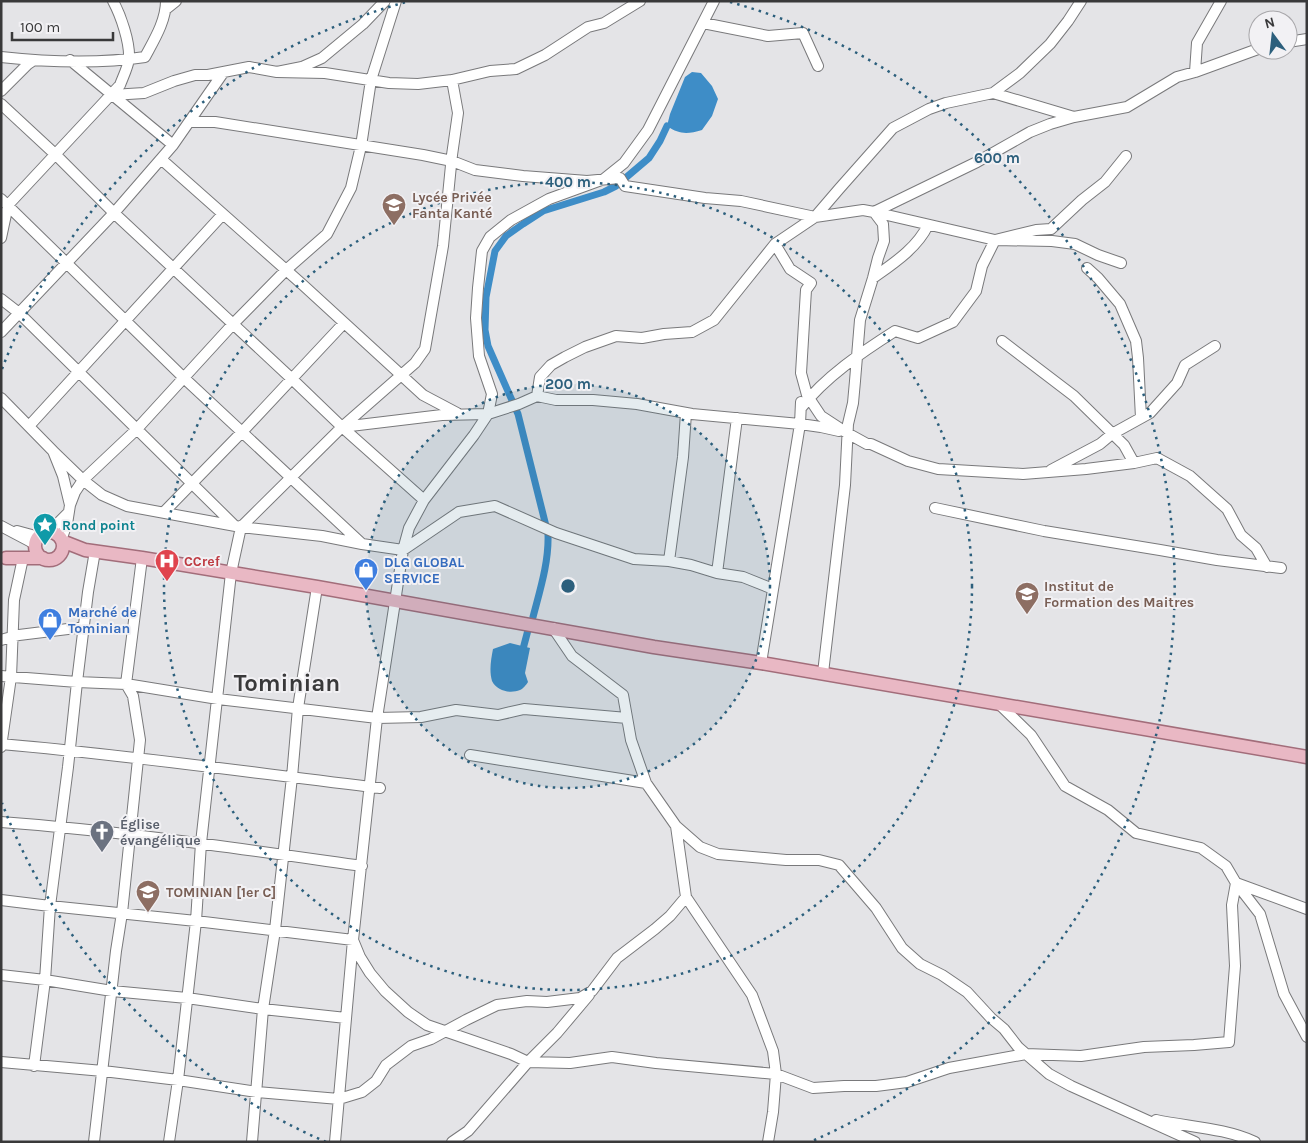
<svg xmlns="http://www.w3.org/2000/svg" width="1308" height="1143" viewBox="0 0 1308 1143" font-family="Karla,sans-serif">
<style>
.water{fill:#3e8dc7}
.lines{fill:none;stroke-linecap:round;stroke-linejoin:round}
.canal{stroke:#3e8dc7;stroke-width:7}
.minor-casing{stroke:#79797b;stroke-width:12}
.major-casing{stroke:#a26d7a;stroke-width:15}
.minor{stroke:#fff;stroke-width:10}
.major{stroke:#e9b8c4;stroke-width:12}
.ring{fill:none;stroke:#2c5f7c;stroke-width:2.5;stroke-dasharray:2.5 5}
.labels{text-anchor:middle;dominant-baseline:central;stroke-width:4;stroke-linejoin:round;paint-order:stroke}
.education-label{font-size:14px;font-weight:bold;fill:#785e54;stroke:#f2f1f4;text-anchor:start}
.culture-label{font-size:14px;font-weight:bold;fill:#0d838f;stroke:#f2f1f4;text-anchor:start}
.health-label{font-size:14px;font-weight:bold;fill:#be3a42;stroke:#f2f1f4;text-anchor:start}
.shop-label{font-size:14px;font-weight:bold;fill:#366cbe;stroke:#f2f1f4;text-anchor:start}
.worship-label{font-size:14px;font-weight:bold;fill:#5b616d;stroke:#f2f1f4;text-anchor:start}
.town-label{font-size:24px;font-weight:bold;fill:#39393a;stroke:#f2f1f4}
.centre{fill:#2c5f7c;stroke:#f2f1f4;stroke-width:2.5}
.ring-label{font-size:15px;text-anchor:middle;font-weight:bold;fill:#2c5f7c;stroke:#f2f1f4;stroke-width:4;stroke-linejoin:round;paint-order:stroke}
</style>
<rect width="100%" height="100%" fill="#e4e4e7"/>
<!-- water -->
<path class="water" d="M692 72 701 73 712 86 718 99 712 116 702 130C688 134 680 135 667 126L670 114 685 77Z
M510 643 530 648 525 673 528 682C526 685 523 689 520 690 510 694 497 691 492 681 489 671 491 659 493 649Z"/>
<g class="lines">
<!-- canal -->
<path class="canal" d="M533 617C540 590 549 562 548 534L518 414 488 346 485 330 486 297 495 251 506 236 523 224 543 211 604 192 616 186 649 158 660 141 667 126
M523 649 528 630"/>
<defs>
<path id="minor" d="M166 9 176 1
M703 23 768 36 803 33 818 66
M1288 42 1307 39
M1 57C47 62 99 64 145 57 154 40 166 21 166 1
M70 60 173 145
M277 72 325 73 389 83 418 84 452 80 490 71 516 69 545 55 588 27 604 23 640 1
M1195 72 1197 43 1221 1
M1 91 28 64 34 60
M993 93 1074 117 1127 107 1177 77 1195 72 1258 49
M112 95 144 93 174 81 195 75H208L249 67 277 72 302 67 322 58 363 24 385 1
M1 104 56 155 114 213 292 379 342 427 424 500
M190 122H215L423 155 452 161 475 170 523 176 587 181 620 178 625 186 705 198 741 201 815 217 863 210 874 212 977 162 1030 132 1050 124 1074 117
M161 159 303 285 423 395 457 413
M1 199 184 378 362 544
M874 212 995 240 1052 241 1075 244 1098 255 1121 263
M1 238 8 205 120 85C123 77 128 67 129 59 130 42 121 16 113 1
M775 244 790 269 811 283 806 290 801 373 807 395 821 416 847 433 867 444H871L908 461 938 469 1023 474 1086 469 1134 463 1157 458 1190 476 1227 509 1241 535 1256 548 1267 567
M1087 268 1098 278 1120 304 1136 341 1138 358 1141 418
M873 278C894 263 917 248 928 225
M1 299 19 313 234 525
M1 332 114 213 173 145 223 73
M1002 341 1074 396 1124 445 1134 463
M537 396 556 400H593L637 404 692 414 800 424 821 427 839 431
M1 398 53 451 63 476 70 505
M801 408C825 377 862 352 895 331L918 338 953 322 976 291 982 266 995 240 1036 230 1051 229 1082 200 1105 182 1126 156
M29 426 223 214
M342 427 442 415 488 414 519 404 537 396 540 377 551 365 565 357 585 347 616 336 642 338 664 334 692 332 714 320 775 244 815 217 839 189 893 128 929 109 946 103 993 93 1020 73 1050 44 1068 21 1081 1
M53 451 83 480 102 495 127 506 241 527 322 536 362 544 403 550 459 512 495 506 556 533 634 559 669 561 691 565 717 573 743 577 773 589
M1051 470 1100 444 1112 434 1150 413 1177 383 1185 365 1215 346
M935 508 1044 531 1160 550 1217 560 1281 568
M164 512 242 432 344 323
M1 526 35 544
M17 531 39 537
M49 532 68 513
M61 540 67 524 70 505 75 492 83 480 136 430 233 324 286 270 327 234 351 188 361 146 371 80 396 1
M669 561 683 457 686 413
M717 573 737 418
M553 628 572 656 623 695 631 740 646 783 676 826 686 897 752 995 773 1051 776 1074 773 1112 768 1142
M1 640 19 635 84 627
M761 663 800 424 801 402
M823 673 845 485 848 424 853 403 855 381 860 320 873 278 878 258 884 241 883 224 874 212
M1 676 77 682 126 684 218 699 377 718 421 717 456 710 498 715 524 709 627 718
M1 744C128 755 254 773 380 788
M1 747 11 677 14 600 23 558
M470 755 646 783
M1 822C122 831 242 849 362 866
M676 826 700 847 718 854 786 860H819L839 865 876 908 902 948 920 964 942 975 967 992 991 1018 1004 1029 1018 1047 1049 1074 1071 1086 1195 1142
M1236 883 1260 914 1284 994 1307 1037
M1236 883 1307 909
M1 900 50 906 196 921 353 940 360 957 370 973 385 991 408 1012 427 1025 511 1054 528 1062 570 1063 612 1057 656 1063 776 1074 813 1088 844 1086H876L907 1082 949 1068 1026 1054 1081 1056 1144 1047 1194 1045 1229 1042 1235 966 1232 905 1236 883 1226 866 1201 848 1136 833 1108 810 1065 786 1031 735 999 704
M1 975 45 980 112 991 187 998 263 1009 346 1018
M1 1062 103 1071 178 1080 257 1092 339 1099 362 1092 376 1081 386 1065 411 1046 431 1039 466 1020 497 1005 527 1001 547 1002 580 998 592 991 617 958 655 929 670 916 686 897
M34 1066 45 980 50 906 68 767 77 682 88 592 95 551
M1156 1120C1189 1127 1225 1128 1255 1142
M94 1142 116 951 122 913 140 740 133 696 126 684 142 558
M169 1142 178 1080 196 921 201 843 231 573 241 527 342 427 415 363 425 349 443 246 452 155 458 113 452 80
M252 1142 263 1009 275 930 292 777 298 708 317 587
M335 1142 353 940 377 718 403 550 409 528 424 500 474 435 488 414 492 394 479 356 476 318 478 288 482 251 490 237 511 220 549 199 604 179 624 163 648 130 714 1
M452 1142 468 1131 528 1062 557 1033 589 995"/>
<path id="major" d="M35 546a14 14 0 1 1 28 0a14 14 0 1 1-28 0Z
M62 541 85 550 142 558 317 587 654 647 761 663 1307 757
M6 558H43"/>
</defs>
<!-- minor casing -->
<use href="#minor" class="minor-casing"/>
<!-- major casing -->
<use href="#major" class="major-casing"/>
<!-- minor -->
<use href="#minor" class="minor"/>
<!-- major -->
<use href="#major" class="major"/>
</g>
<!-- distance rings -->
<circle cx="568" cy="586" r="202" fill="#2c5f7c" fill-opacity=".12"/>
<g class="ring">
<circle cx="568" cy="586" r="202"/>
<circle cx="568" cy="586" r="404"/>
<path d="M326 1142A606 606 0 0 1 2 803M2 369A606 606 0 0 1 406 2M730 2A606 606 0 0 1 810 1142"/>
</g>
<!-- icons -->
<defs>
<symbol id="school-pin" viewBox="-11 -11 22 30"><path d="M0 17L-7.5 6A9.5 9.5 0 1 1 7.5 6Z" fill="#8d6e63" stroke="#f2f1f4"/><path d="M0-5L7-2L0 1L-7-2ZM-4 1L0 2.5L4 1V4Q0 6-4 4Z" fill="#fff"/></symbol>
<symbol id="sight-pin" viewBox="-11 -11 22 30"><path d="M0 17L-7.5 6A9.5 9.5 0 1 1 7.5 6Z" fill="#0f9aa8" stroke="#f2f1f4"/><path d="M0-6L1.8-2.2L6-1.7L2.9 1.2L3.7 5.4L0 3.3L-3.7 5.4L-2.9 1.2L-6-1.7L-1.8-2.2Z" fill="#fff"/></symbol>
<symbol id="hospital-pin" viewBox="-11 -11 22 30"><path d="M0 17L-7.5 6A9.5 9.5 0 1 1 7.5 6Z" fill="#e0444e" stroke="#f2f1f4"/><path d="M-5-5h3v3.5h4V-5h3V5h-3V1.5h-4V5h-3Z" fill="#fff"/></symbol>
<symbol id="shop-pin" viewBox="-11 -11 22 30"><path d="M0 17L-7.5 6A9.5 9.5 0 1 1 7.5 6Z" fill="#3f7fe0" stroke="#f2f1f4"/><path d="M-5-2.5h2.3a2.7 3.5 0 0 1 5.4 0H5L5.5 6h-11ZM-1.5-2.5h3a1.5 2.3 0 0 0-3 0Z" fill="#fff"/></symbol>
<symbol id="church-pin" viewBox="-11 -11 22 30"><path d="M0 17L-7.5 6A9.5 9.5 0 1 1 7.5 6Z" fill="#6b7280" stroke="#f2f1f4"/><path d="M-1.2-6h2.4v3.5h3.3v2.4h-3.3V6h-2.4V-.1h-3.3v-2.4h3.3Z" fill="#fff"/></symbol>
</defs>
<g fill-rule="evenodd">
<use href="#school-pin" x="380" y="191" width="28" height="38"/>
<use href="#sight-pin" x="31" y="511" width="28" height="38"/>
<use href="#hospital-pin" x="153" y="547" width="28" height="38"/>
<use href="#shop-pin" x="352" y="556" width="28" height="38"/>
<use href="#school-pin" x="1013" y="580" width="28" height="38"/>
<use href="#shop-pin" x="36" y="606" width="28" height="38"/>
<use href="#church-pin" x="88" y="818" width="28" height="38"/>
<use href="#school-pin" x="134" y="878" width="28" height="38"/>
</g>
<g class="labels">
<!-- education labels -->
<g class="education-label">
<text x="412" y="197">Lycée Privée<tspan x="412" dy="16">Fanta Kanté</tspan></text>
<text x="1044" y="586">Institut de<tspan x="1044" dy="16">Formation des Maitres</tspan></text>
<text x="166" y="892">TOMINIAN [1er C]</text>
</g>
<!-- culture labels -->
<g class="culture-label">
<text x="62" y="525">Rond point</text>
</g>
<!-- health labels -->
<g class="health-label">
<text x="184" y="561">CCref</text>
</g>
<!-- shop labels -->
<g class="shop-label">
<text x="384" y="562">DLG GLOBAL<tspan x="384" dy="16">SERVICE</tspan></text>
<text x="68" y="612">Marché de<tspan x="68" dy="16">Tominian</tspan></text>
</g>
<!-- worship labels -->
<g class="worship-label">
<text x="120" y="824">Église<tspan x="120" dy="16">évangélique</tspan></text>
</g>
<!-- town labels -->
<g class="town-label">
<text x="287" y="683">Tominian</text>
</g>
</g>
<circle cx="568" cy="586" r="8" class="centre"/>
<g class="ring-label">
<text x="997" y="163">600 m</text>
<text x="568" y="187">400 m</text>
<text x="568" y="389">200 m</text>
</g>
<!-- border -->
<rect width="1308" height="1143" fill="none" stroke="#39393a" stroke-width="5"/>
<!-- north arrow -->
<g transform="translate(1273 35) rotate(345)"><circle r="24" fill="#f2f1f4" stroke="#a8a7aa"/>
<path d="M0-4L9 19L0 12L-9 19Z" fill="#2c5f7c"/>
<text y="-8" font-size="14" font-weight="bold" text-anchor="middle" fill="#39393a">N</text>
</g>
<!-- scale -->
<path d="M12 32v8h101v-8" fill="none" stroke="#39393a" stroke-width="2.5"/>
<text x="20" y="32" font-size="15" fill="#39393a" stroke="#f2f1f4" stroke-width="4" paint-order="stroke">100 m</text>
</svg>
